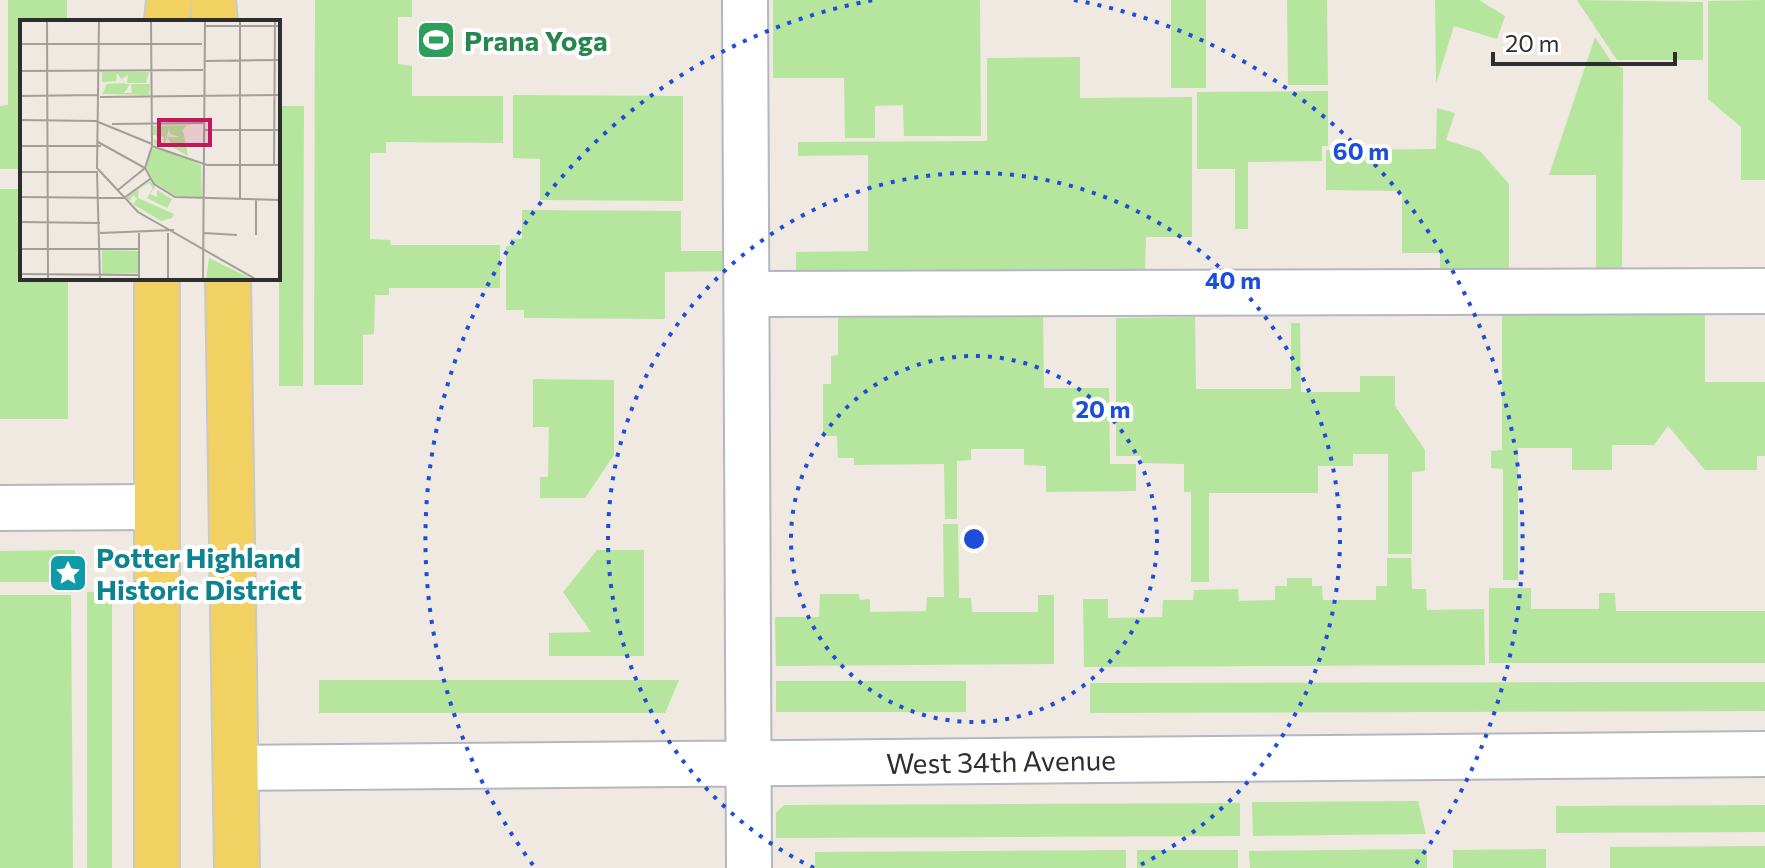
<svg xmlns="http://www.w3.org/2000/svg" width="1765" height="868" viewBox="0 0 1765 868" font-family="Commissioner,sans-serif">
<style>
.green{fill:#b6e59e}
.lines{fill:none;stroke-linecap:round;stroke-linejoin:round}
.minor-casing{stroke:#b4b7c1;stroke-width:48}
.major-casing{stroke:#c9c9c9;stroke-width:48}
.minor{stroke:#fff;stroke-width:44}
.major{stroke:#f2d163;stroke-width:44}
.ring{fill:none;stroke:#1d4ed8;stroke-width:4;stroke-dasharray:4 8}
.labels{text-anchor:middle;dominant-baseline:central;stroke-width:8;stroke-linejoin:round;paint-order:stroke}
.leisure-label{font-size:28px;font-weight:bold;fill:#27864d;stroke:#fff;text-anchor:start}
.culture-label{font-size:28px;font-weight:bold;fill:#0d838f;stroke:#fff;text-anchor:start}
.street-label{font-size:28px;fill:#2e2e2e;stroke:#fff}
.inset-road{fill:none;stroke:#a29e99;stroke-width:2}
.view{fill:#c2185b;fill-opacity:0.15;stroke:#c2185b;stroke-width:4}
.inset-edge{fill:none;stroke:#2e2e2e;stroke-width:4}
.centre{fill:#1d4ed8;stroke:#fff;stroke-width:4}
.ring-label{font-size:24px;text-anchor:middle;font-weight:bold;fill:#1d4ed8;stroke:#fff;stroke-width:8;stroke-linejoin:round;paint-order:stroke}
</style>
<rect width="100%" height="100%" fill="#efe9e1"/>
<!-- green -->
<path class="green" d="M8 0H67V22H22V169H0V106L8 105Z
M315 0H412V17H398V64L412 66V96H503V143L386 142V153H370V239L390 240 391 245H500V288H389V295H375L374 334 363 335V385H314Z
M773 0H980L981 136H904L903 105 875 106V138H845L844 78H773Z
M1171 0H1206V88H1171Z
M1287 0H1327L1328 85H1288Z
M1435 0H1479L1505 16 1497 39 1454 26 1436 84Z
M1577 0 1703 2V60H1617Z
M1765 0V180H1741V127L1708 99V1Z
M1595 37 1613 64 1623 68 1622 272H1596V175H1549Z
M1080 57V98L1192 97V237H1146L1145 274 796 277V252L868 251V155L798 156V142L987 141V58Z
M1328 91V146H1322V161L1248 162V229H1235V169H1197V92Z
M513 95 683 96V201L540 200V159L513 158Z
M279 106H304L303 386H279Z
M1437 108 1455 113 1446 140 1480 151 1509 184V276L1440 277V253H1402V191L1326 190V150L1436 149Z
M0 189H22V278H68V419H0Z
M522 210 681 211V251H730V271L665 272V319L524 318V310H506V246H511V239H522Z
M1502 310H1705V382H1765V456H1757V470H1705L1668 426 1654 445H1612V470H1572V448H1518V580H1503V469L1491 468V451L1502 450Z
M1043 315 1044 388H1109L1110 464H1136V491L1046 492V466L1024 465V449H971V460L957 461V519H945L944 464 854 465V458H838L837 436H823V384H831V356L838 355V316Z
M1195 317 1196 389H1291V323H1300L1301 392H1360V376H1395V406L1425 450V471L1412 472V554H1388V454H1353V466H1318V493H1209V582H1191V492H1184V464L1142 463 1141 456H1116V318Z
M533 379 614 380V455L585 498H540V477H548L549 427H533Z
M943 524H958L959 598H971L972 612H1038V595H1054V664L776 666 775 617H819L820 594H859L860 600 870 599V612L926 611 927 597H944Z
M75 550V582H0V551Z
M597 550H644V656H549V633L591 632 563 592Z
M1387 558H1411L1412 589H1426L1427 610 1484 609 1485 665 1084 667 1083 599H1108V618L1162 617 1163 600H1193L1194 590 1238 589 1239 601 1275 600V586H1287V578H1312V586H1322L1323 600H1376V586H1387Z
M1489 588H1531V609H1599V593H1615L1616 611H1765V663H1489Z
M112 591V868H87V592Z
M0 595H71L73 868H0Z
M319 680H679L665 713H319Z
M776 681H966V712H776Z
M1765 682V711L1090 713V683Z
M1418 801 1426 834 1253 836 1252 802Z
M1240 803V836L776 838V813L784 805Z
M1765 805V832L1556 833V806Z
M1765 846V868H1610V847Z
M1427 849V868H1250L1249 851Z
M1546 849V868H1453V850Z
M1126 850V868H815V852Z
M1137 850H1238V868H1137Z"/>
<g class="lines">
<defs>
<path id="minor" d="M745 0 749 868
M747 294 1765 291
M0 508 156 507
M237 768 1765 754"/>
<path id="major" d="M213 0 215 22
M167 22 169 0
M157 278V868
M228 278 237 868"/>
</defs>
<!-- minor casing -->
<use href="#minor" class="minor-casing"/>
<!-- major casing -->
<use href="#major" class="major-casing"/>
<!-- minor -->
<use href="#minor" class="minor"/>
<!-- major -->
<use href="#major" class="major"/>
</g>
<!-- distance rings -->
<g class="ring">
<circle cx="974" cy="539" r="183"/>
<path d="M814 868A366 366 0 1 1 1134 868"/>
<path d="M533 865A548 548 0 0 1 874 0M1074 0A548 548 0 0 1 1415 865"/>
</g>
<!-- icons -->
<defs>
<symbol id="stadium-square" viewBox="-11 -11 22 22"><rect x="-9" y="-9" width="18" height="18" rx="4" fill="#2e9e5b" stroke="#fff"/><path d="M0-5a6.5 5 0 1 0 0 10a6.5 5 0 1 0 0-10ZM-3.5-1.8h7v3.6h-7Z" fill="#fff"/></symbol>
<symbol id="sight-square" viewBox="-11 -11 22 22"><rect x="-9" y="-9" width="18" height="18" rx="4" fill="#0f9aa8" stroke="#fff"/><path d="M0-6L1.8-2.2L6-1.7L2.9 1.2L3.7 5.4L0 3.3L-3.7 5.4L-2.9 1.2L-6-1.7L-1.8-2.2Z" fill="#fff"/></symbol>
</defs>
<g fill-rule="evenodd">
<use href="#stadium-square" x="414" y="18" width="44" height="44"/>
<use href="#sight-square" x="46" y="551" width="44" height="44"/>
</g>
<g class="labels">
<!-- leisure labels -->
<g class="leisure-label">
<text x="464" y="40">Prana Yoga</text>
</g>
<!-- culture labels -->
<g class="culture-label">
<text x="96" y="557">Potter Highland<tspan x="96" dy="32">Historic District</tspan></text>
</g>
<!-- street labels -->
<g class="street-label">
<text transform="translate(1001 761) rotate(-1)">West 34th Avenue</text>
</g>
</g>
<!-- overview -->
<g transform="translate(20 20)">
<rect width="260" height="260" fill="#efe9e1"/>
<path d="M82 52H129L126 63H107L108 55 102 59 105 64H110L104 73H112L111 64H130L129 75 82 74 87 64 104 63 97 53 96 61 82 62ZM167 105 163 110 168 136 147 124 152 125 147 117H160L150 114 149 108 145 125H134V119L143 123 144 117 133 115V106ZM142 128 181 145 182 177 156 176 135 163 126 147 131 129ZM130 161 135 167 130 174 137 177V170L152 179 147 188 127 178 133 168 129 163 119 169 118 178 154 194 152 198 141 201 113 184 117 179 113 175 110 181 106 178ZM82 230 118 231V253L82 254ZM189 238 228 257 233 260H186Z" fill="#b6e59e"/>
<path class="inset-road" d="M27 0 28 260M79 0 77 148 118 192 237 260M220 0V180M185 6H260M0 24H182M185 41 260 40M0 51 183 50M0 76 78 75M80 77 260 75M0 100 76 101 132 124M92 104 183 103M185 110H260M78 122 125 148 134 164 155 177 260 180M0 126H81M132 126 187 145H260M254 145 255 0M125 148 132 126 131 0M0 152H77L80 260M98 170 125 148M0 177 104 178 130 159M0 202 80 203M80 213 154 210M148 213V260M184 213 217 215M236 215V180M0 229H119M0 254 119 255M119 260V213M183 260 185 0"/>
<path class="view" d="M139 100H190V125H139Z"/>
<rect width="260" height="260" class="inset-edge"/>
</g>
<circle cx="974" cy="539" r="12" class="centre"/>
<g class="ring-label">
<text x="1361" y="160">60 m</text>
<text x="1233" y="289">40 m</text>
<text x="1103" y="418">20 m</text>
</g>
<!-- scale -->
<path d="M1493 52v12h182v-12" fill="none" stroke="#2e2e2e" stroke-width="4"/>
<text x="1505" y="52" font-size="24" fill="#2e2e2e" stroke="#ffffff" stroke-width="6" paint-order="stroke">20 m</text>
</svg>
